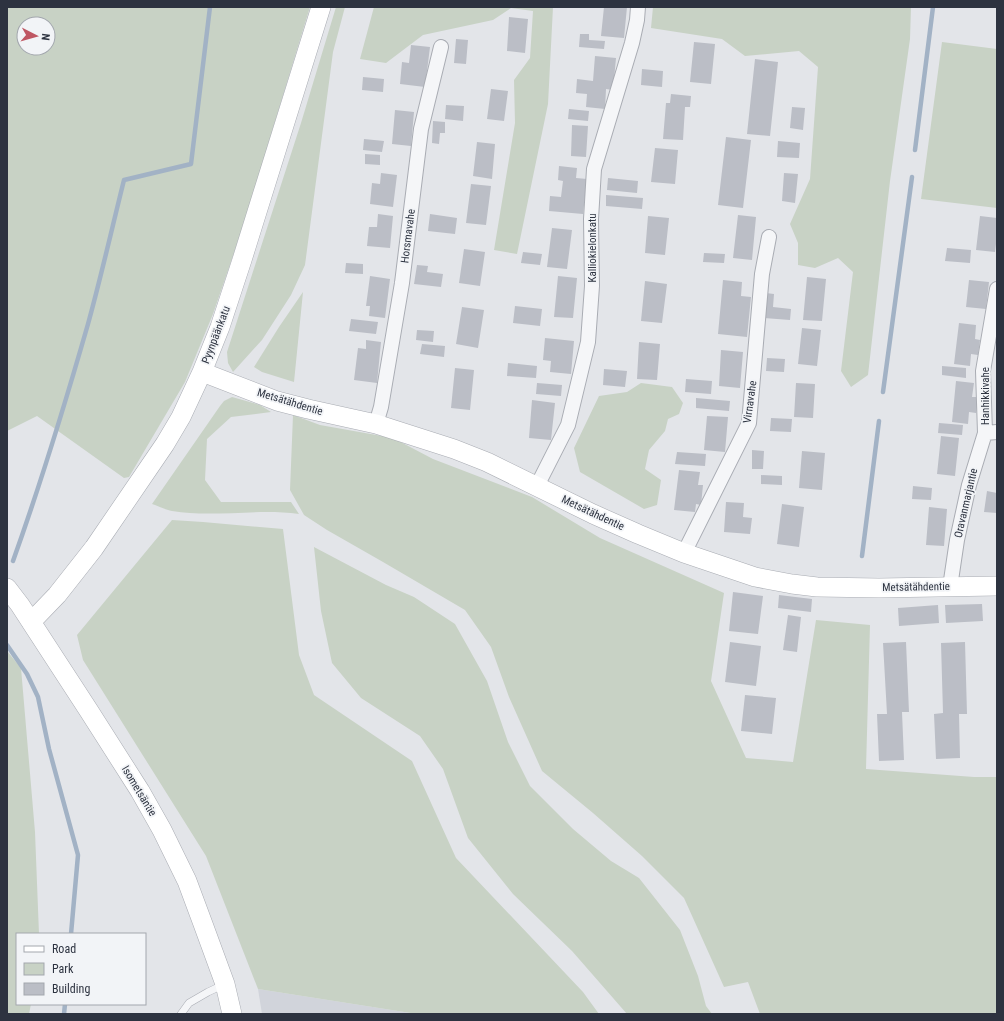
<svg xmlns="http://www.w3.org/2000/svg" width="1004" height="1021" viewBox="0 0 1004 1021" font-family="'Roboto Condensed',sans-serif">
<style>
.built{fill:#d1d4db}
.green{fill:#c8d2c5;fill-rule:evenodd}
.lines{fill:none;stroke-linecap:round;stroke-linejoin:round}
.stream{stroke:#a2b2c5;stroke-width:4.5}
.building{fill:#bbbec6}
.lane-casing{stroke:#a9acb3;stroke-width:8}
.street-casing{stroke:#a9acb3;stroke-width:16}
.secondary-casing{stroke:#a9acb3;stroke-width:20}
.lane{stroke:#f5f6f8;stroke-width:7}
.street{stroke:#f5f6f8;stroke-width:14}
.secondary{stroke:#fff;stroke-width:19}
.labels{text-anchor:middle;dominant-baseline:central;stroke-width:3.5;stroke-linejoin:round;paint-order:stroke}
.street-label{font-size:11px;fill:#2d3340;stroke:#f2f4f7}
</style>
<rect width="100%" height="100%" fill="#e3e5e9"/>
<!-- built -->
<path class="built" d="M258 989 417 1014H262Z"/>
<!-- green -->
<path class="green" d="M7 7H310L259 174 235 250 213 314 185 382 129 477 124 478 37 416 7 431ZM24 24H48V48H24Z
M336 7H345L333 52 305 265 291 295 262 340 233 372 228 363 227 352 301 123Z
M374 7H553L548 104 517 254 494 250 515 123 514 80 530 58 533 11 511 8 493 20 423 35 386 63 360 59Z
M653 7H911L910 39 890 181 868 375 851 387 841 371 853 272 838 258 815 268 798 265V243L790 224 810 179 818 67 799 51 745 56 722 39 651 28Z
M942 42 997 49V208L921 199Z
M303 292 294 382 262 372 254 367 279 327Z
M641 383 672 387 683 403 679 414 668 419 665 431 649 450 645 469 661 480 657 505 644 509 580 472 574 448 599 396 627 392Z
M232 397 260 405 271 412 231 417 207 439 205 480 221 502H291L299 514C257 508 214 518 172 511 166 510 158 506 152 504L220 406 224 401Z
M293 415 320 425 393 438 433 459 532 497 600 538 724 593 711 681 746 758 793 762 816 620 870 625 866 769 974 777H997V1014H760L748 982 724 987 684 898 642 856 593 813 542 771 509 697 491 647 465 610 383 562 327 530 304 515 290 490Z
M172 520 203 522 283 529 299 655 314 695 412 761 456 858 583 992 599 1014H417L258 989 206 856 83 660 77 635Z
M314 547 386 585 414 597 455 624 487 681 508 742 530 786 573 829 611 861 639 878 680 930 698 976 706 1006 712 1014H627L572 951 513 894 468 838 443 769 420 736 361 698 332 663 321 611Z
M7 651 21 668 35 832 39 934H17V1004H31L29 1014H7Z"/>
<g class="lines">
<!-- stream -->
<path class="stream" d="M915 150 933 7
M883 392 912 177
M862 556 879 421
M13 561C41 483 65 404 88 324 101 277 112 228 124 180L191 164 210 7
M7 645 27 674 38 697 49 749 78 855 71 934
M64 1014 65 1004"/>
</g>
<!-- building -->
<path class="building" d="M604 7H627L624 38 601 36Z
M509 17 528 19 525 53 507 51Z
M580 34H589V40L605 41 604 49 579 47Z
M456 39 468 40 466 64 454 63Z
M694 42 715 44 711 84 690 82Z
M411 45 430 47 425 87 400 84 402 62 409 63Z
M595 56 616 58 613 90 606 89 605 109 586 107 587 94 576 93 577 79 593 81Z
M755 59 778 62 770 136 747 134Z
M642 69 663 71 662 87 641 85Z
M363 77 384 79 383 92 362 90Z
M491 89 508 91 504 121 487 119Z
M671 94 691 96 690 107H685L683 140 663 139 666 103H670Z
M446 105 464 106 463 121 445 119Z
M792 107 805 108 803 130 790 128Z
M569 109 589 111 588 121 568 119Z
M395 110 414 112 411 146 392 144Z
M433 121 445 122V133H440L439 144 432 143Z
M572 125 588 126 586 157 571 156Z
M726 137 751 140 743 208 718 205Z
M364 139 384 141 382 152 363 150Z
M778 141 800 143 799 158 777 157Z
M477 142 495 144 492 179 473 176Z
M655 148 678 150 675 184 651 182Z
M365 154 380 155V165L365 164Z
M559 166 577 168 576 178 587 179 583 214 549 211 550 196 561 197 563 181 558 180Z
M381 173 397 175 393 207 370 204 372 183 380 184Z
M784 173 798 174 795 203 782 201Z
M608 178 638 181 637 193 607 190Z
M471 184 491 186 486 225 466 223Z
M606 195 643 198 642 209 606 206Z
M378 214 393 216 390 248 367 246 369 227H377Z
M430 214 457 218 455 234 428 231Z
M738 215 756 217 752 260 733 258Z
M648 216 669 218 665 255 645 253Z
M980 216 997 218V236L995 252 976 250Z
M552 228 572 230 567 269 547 267Z
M947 248 971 250 970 263 945 261Z
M464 249 485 252 480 286 459 283Z
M523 252 542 254 540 265 521 263Z
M704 253 725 254 724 263 703 262Z
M346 263 363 264V274L345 273Z
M417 265 428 266 427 272 443 274 441 287 414 284Z
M370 276 390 279 385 318 369 316 370 306H366Z
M558 276 577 278 573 318 554 317Z
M807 277 826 279 822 321 803 320Z
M723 280 742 282 741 296 751 297 747 337 718 334Z
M969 280 989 282 986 309 966 307Z
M645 281 667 284 662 323 641 321Z
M766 293 774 294 773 307 791 309 790 320 764 318Z
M515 306 542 309 540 326 513 323Z
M462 307 484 310 478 348 456 344Z
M351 319 378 322 376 334 349 331Z
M959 323 976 325 975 339 980 340 978 355 971 354 970 366 954 364Z
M802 328 821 330 817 366 798 364Z
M417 330 434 331 433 342 416 340Z
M545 338 574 341 571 374 550 372 551 361 543 360Z
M366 340 381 342 377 383 354 380 358 348 366 349Z
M639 342 660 344 657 380 637 379Z
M422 344 445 346 444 357 420 354Z
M721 350 743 352 740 388 719 386Z
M767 358 785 359 784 372 766 371Z
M508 363 537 366 536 378 507 376Z
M942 366 966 368V378L942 375Z
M455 368 474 370 470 410 451 408Z
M604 369 627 371 625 387 603 385Z
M686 379 712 381 711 394 685 392Z
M956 381 974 383 972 397H978L976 413 969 412 968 424 952 422Z
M537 383 562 385 561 396 536 394Z
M796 383 815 384 813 418 794 417Z
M696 398 730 401 729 411 696 408Z
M532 400 555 403 551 440 529 438Z
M707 416 728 417 725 452 704 450Z
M771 418 792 419 791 432 770 431Z
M939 423 963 425 962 435 938 433Z
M941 436 959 438 955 476 937 474Z
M752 450 764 451 763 469H752Z
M802 451 825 453 822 490 799 488Z
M677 452 706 454 705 466 675 464Z
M679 470 700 472 698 485H703L701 505 696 504 695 512 674 510Z
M761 475 782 476V485L761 484Z
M913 486 932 488 931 500 912 499Z
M987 491 997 493V513L984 512Z
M726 502 744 503 743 517 752 518 750 534 724 532Z
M782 504 804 507 799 547 777 544Z
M929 507 947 509 944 546 926 545Z
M733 592 763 596 758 634 729 631Z
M779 595 812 599 811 612 778 608Z
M982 604 983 621 946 623 945 605Z
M938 605 939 623 899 626 898 608Z
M788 615 801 617 797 652 783 650Z
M730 642 761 646 756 686 725 682Z
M906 642 909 712H902L904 760 879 761 877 714H887L883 643Z
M965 642 967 714H959L960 758 936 759 934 714 943 713 941 643Z
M745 695 776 698 772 734 741 731Z"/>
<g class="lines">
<defs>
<path id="lane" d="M181 1014 189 1003 208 992 225 984"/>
<path id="street" d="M376 424 381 407 402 283 421 129 441 47
M985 433 983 371 997 289
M537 486 568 425 588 342 592 286 591 219 594 169 632 43 637 20 638 7
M684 553 749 423 762 274 769 237
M950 587 957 540 969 485 985 433 997 432"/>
<path id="secondary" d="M202 372 277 401 308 409 376 424 454 449 487 462 593 514 638 534 684 553 755 577 792 584 817 587 879 588 997 586
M7 588 20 605 89 711 140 791 162 830 187 881 203 924 225 984 232 1014
M31 622 57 595 94 548 165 444 181 417 202 372 220 327 242 260 321 7"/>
</defs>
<!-- lane casing -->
<use href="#lane" class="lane-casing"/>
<!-- street casing -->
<use href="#street" class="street-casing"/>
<!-- secondary casing -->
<use href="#secondary" class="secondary-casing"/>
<!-- lane -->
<use href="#lane" class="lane"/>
<!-- street -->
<use href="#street" class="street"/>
<!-- secondary -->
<use href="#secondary" class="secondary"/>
</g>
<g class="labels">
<!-- street labels -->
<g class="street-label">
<text transform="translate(408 236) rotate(-83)">Horsmavahe</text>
<text transform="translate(592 248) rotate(-90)">Kalliokielonkatu</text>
<text transform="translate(216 335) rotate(-69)">Pyynpäänkatu</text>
<text transform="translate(985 396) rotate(-90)">Hanhikkivahe</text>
<text transform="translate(290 402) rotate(17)">Metsätähdentie</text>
<text transform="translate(750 402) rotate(-82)">Virnavahe</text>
<text transform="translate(966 503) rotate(-77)">Oravanmarjantie</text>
<text transform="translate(593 513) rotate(25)">Metsätähdentie</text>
<text transform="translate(916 587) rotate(-1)">Metsätähdentie</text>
<text transform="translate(139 791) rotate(59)">Isometsäntie</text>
</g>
</g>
<!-- border -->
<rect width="1004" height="1021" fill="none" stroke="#2d3340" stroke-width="16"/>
<!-- legend -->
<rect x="16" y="933" width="130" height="72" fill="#f2f4f7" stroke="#a3a7ae"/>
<rect x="24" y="946" width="20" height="6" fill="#ffffff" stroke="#a3a7ae"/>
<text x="52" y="953" font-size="12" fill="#2d3340">Road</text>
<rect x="24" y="963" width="20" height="12" fill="#c8d2c5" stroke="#a3a7ae"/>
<text x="52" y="973" font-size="12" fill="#2d3340">Park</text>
<rect x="24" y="983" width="20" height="12" fill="#bbbec6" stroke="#a3a7ae"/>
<text x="52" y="993" font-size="12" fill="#2d3340">Building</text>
<!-- north arrow -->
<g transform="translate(36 36) rotate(96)"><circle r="19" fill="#f2f4f7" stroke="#a3a7ae"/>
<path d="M0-3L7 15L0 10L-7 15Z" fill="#bf5763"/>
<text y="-6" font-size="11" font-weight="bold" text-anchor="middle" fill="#2d3340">N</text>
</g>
</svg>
